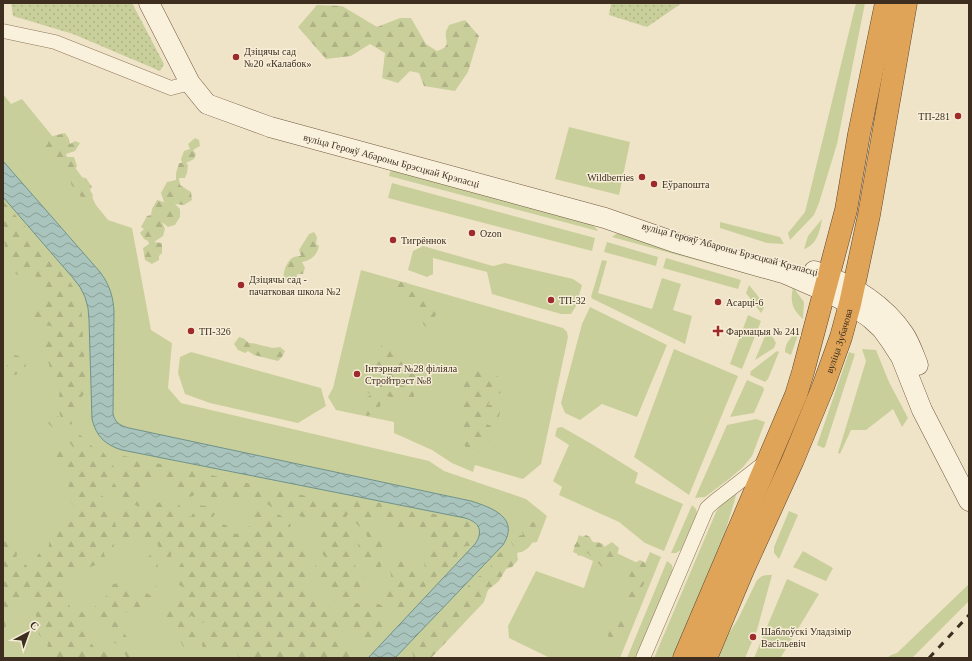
<svg xmlns="http://www.w3.org/2000/svg" width="972" height="661" viewBox="0 0 972 661" font-family="'Times New Roman',serif">
<style>
.grass{fill:#c9cf9b}
.forest{fill:url(#forest-firs)}
.park{fill:url(#park-dots)}
.water{fill:url(#water-waves);stroke:#6f938a}
.lines{fill:none;stroke-linecap:round;stroke-linejoin:round}
.street-casing{stroke:#8d765c;stroke-width:15}
.secondary-casing{stroke:#6f573f;stroke-width:21}
.highway-casing{stroke:#5b4430;stroke-width:23}
.street{stroke:#faf1dc;stroke-width:14}
.secondary{stroke:#faf1dc;stroke-width:20}
.highway{stroke:#e0a458;stroke-width:22}
.rail{stroke:#3d2e20;stroke-width:3;stroke-dasharray:7 7;stroke-linecap:butt}
.poi-dot{fill:#9e2a2b;stroke:#f7eed8;stroke-width:1.5}
.labels{text-anchor:middle;dominant-baseline:central;stroke-width:3;stroke-linejoin:round;paint-order:stroke}
.poi-label{font-size:10px;fill:#3d2e20;stroke:#f7eed8;text-anchor:start}
.street-label{font-size:10px;fill:#3d2e20;stroke:#f7eed8}
</style>
<defs>
<pattern id="forest-firs" width="22" height="20" patternUnits="userSpaceOnUse"><rect width="22" height="20" fill="#c9cf9b"/><path d="M5 1l3.5 6h-7zM16 11l3.5 6h-7z" fill="#aeb285"/></pattern>
<pattern id="park-dots" width="8" height="8" patternUnits="userSpaceOnUse"><rect width="8" height="8" fill="#c9cf9b"/><path d="M2 2h.1M6 6h.1" fill="none" stroke="#aeb285" stroke-width="1.8" stroke-linecap="round"/></pattern>
<pattern id="water-waves" width="16" height="10" patternUnits="userSpaceOnUse"><rect width="16" height="10" fill="#a9c4bc"/><path d="M0 5q4-4 8 0t8 0" fill="none" stroke="#8ba098"/></pattern>
</defs>
<rect width="100%" height="100%" fill="#f0e4c8"/>
<!-- grass -->
<path class="grass" d="M856 3H865L837 144 819 203 814 215 790 240 788 233 805 212Z
M3 94 11 104 22 99 53 137 82 177 96 205 108 220 132 228 151 330 172 343 168 388 181 403 429 461 444 471 526 499 547 516 537 542 516 545 414 658H3Z
M569 127 630 142 619 195 555 179Z
M393 170 587 222 595 227 598 231 389 176 390 172Z
M392 183 595 238 592 251 388 198Z
M822 219C820 231 817 245 804 249L808 236Z
M720 222 780 237 784 244 767 243 720 228Z
M620 233 781 281 780 283 612 237 616 234Z
M607 242 658 257 656 266 604 252Z
M423 246 493 266 505 263 573 279 582 285 576 306 571 314H561L492 294 487 272 433 258V274L427 277 408 270 413 251Z
M666 258 741 280 738 289 663 268Z
M602 260 607 261 598 293 652 309 662 278 681 284 673 310 692 316 685 344 593 299 591 297Z
M361 270 563 328 567 332 568 337 541 464 523 479 475 465 473 472 452 463 432 450 394 433V422L336 410 328 397 333 388Z
M749 285 758 296 764 308 761 313 746 293Z
M793 287 804 302 803 319C792 309 790 302 793 287Z
M590 307 667 345 637 417 602 404 580 420 565 413 561 403 582 324Z
M748 315 761 321 742 369 730 364Z
M768 329 776 343 774 348 755 360Z
M797 331 799 332 791 355 785 352C785 343 791 337 797 331Z
M674 349 738 376 689 495 634 457Z
M862 349 876 350 889 382 908 418 902 427 893 409 866 430H851L840 454 838 453 866 361Z
M777 351 779 352 768 379 765 382 750 375 751 371Z
M191 352 321 388 326 406 298 423 210 403 185 394 178 373 180 357Z
M849 352 855 354 825 447 823 448 817 445Z
M747 380 763 387 764 390 754 413 730 417Z
M756 419 765 422 752 456 743 467 729 479 705 497 695 498 727 425Z
M562 427 595 446 638 473 635 483 683 504 664 551 645 543 619 522 559 495 562 487 553 481 569 445 555 436 557 428Z
M737 492 725 533 672 658H654L716 512 724 501Z
M692 505 696 509 697 515 681 550 676 553H671Z
M789 511 798 515 779 559 774 553V547Z
M579 535 644 566 650 552 661 557 620 658H550L509 638 508 626 536 571 584 588 593 561 573 552Z
M803 551 833 568 826 581 793 567Z
M667 561 672 565 673 572 637 658H627Z
M767 575H772L757 630 745 658H715L718 651 738 619 757 580 762 576Z
M787 579 819 594 781 657 780 658H754Z
M969 584V601L912 658H887L891 655 897 653Z"/>
<!-- forest -->
<path class="forest" d="M317 5 342 6 377 27 400 18H411L426 44 437 51C453 45 444 42 446 31 446 31 449 26 449 25L465 20 479 36 468 72 455 91 424 86 419 73 410 71 398 83 382 78 385 53 370 44 351 56 326 59 298 27Z
M65 133 69 139 70 144 75 141 80 143 75 151 66 154V157H74L77 166 75 170 79 177 86 178 92 187 90 190 93 195 91 203 87 198H82L71 184V174H65L58 165 57 157 55 155H45V146L48 144 49 137Z
M195 138 199 140 200 146 193 150 196 154 194 159 186 163 188 165 187 173 185 178H179L180 185 191 192 192 200 184 205 175 204 180 209V217L175 225 168 227 162 222 165 229 163 236 154 242 162 243V253L159 256V260L152 264 145 260 143 248 149 244 148 241 144 239 140 233 144 229 141 227 147 216 151 215 152 209 157 200 164 202 161 193 167 182 176 180V173L179 163H182L181 159 184 151 190 149 188 144Z
M3 201 65 273 81 301 86 391 80 399 76 397 74 402 77 415 71 425 66 419 61 418 59 411 63 406 59 398 60 388 51 371 44 347 54 331 51 326C38 325 28 323 21 311L27 307H32L33 297 42 298 45 284 33 274 28 280 16 274 11 261 4 252 5 244 3 242Z
M314 232 317 237 316 244 319 246C317 255 312 260 302 262L305 268 303 274H297V279L292 282 284 280C282 273 287 260 294 257 296 256 299 256 301 256L299 250 309 234Z
M399 282H405L412 286V292L419 293 423 295V300L436 307V315L433 318 435 321 432 325 431 329 427 328 423 324 425 316 422 313 419 314 410 302 402 299 396 303C392 295 393 288 399 282Z
M239 337 243 338 249 343C261 343 269 350 280 347L285 351 282 357 278 361 254 355 248 351 245 353 238 350 234 344Z
M384 342 391 344 395 349 391 354 404 362 403 366 407 368 406 372 409 370 414 374 418 375 420 382 418 388H414V397L410 402 403 396 402 399 386 396 382 399C380 409 377 413 367 416L363 410 367 397 371 395 367 392 371 385 381 383 372 375 377 353Z
M15 355 22 357 26 361 25 371 19 372 16 375 10 374 7 365Z
M481 367 494 372 504 383 502 392 496 395 494 390 490 391 491 399 488 405 496 404 501 408 499 416 494 422 487 421V424L494 428V436L489 442 483 441 487 449V454L467 449 463 443 467 441 462 431V421L468 420 466 419 465 412 460 401 462 389H466L462 386 463 375 468 369 472 373Z
M58 416 63 422 64 429H74L99 453 103 452 114 467 111 470 114 478 113 481 117 488 109 493 106 490 104 482 100 494 107 500 105 509 113 514 116 527 112 538 114 546 111 554 106 550 104 542 101 543 105 557 98 564 85 569 78 565 71 571 61 588 70 607C79 608 83 612 89 619L86 627 82 630 96 650 99 648 111 658H51L47 650 48 642 39 635 37 618 28 600H20L11 617H4L6 627 4 634 3 633V537L9 541 8 547 12 545 17 553 16 560H22L30 570 36 565 37 556 41 551 45 555 48 552 50 537 67 521 74 522 79 515 68 496 69 477 65 475 61 461 56 458 59 449 66 454 71 452 73 447 65 438 62 431 53 428 48 423Z
M120 455 343 504 349 513 345 518 349 520 352 534 356 543 352 550 356 569H362L366 578 362 581 363 587 354 600 342 603 331 601C325 589 322 578 315 567L318 556 326 558C315 548 317 538 319 524L309 519 296 515 291 518 265 503 245 497 240 501H221L201 492 190 497 187 494 179 497 162 482 144 480 140 484 141 498 139 507 120 497V486L123 483 117 456Z
M357 498 468 521 475 526 476 534 471 546H466L462 548 463 551 457 554 458 559 444 570 439 565 433 569 437 574 436 578H429L425 588 427 592 415 604 406 601 407 612 401 617 394 615 392 608 379 613 384 618 385 629 377 633V643L362 642 349 628 338 611 347 604 374 602 383 606 377 593 392 581 388 560C403 553 408 560 419 570L425 567 422 555 429 546 420 538V527L414 524 405 527 396 537 391 532V521L383 524 376 517 368 522 369 526 382 537V547L377 554 380 558 382 571 361 556 358 545 361 539 368 538 365 532 355 522 359 513 353 508Z
M163 500 178 503 185 515 191 517 197 505 207 506 215 514 210 521 226 525 235 534 245 531 253 522 251 511 257 504H264L269 511 280 515 291 525 288 531 295 541H305L311 549 307 565 303 570 311 576 305 588 319 596C319 604 322 612 330 616L334 612 338 615 343 628 339 631 342 636 339 640 343 647H348L358 658H239L231 636 229 637V649L220 652 214 647 210 654 203 651 202 644 204 640 201 636 206 631 210 632 213 627 211 622 199 623 191 615 188 621 196 636 193 642 195 652 186 651 164 614 165 607 176 604 178 597 181 595 184 597 182 587 177 583 176 572 182 562 190 560 187 554 172 548 171 557 168 559 162 554 157 560 158 570H150L148 558 150 555 151 549 159 548 156 541 147 546 145 542 140 540 132 528 130 530 134 543 120 546 114 535 118 526 125 525 122 517 125 509 131 506 147 510Z
M529 521 536 523C534 537 534 550 517 553L518 560 512 567 506 569 499 581 488 590 484 602 431 658H414L412 652 475 578 487 573 497 555 506 548 514 547 511 542 515 536 523 535 521 529Z
M586 535 590 537 593 543 597 542 603 544 604 547 612 542 619 548 616 558 611 565 602 567 588 553 578 556 574 546 580 538Z
M640 560 646 563 651 569C646 575 647 581 642 587V593C636 599 633 605 627 610L629 613 624 622 627 626 620 639 615 645 609 642 608 634 611 626 616 628 615 617 619 611 624 609C623 599 629 595 630 585 631 581 629 576 629 572L635 563Z
M124 582 134 586 137 595 144 591 151 596 154 592 153 589 156 586 162 590V595L158 597 157 595 154 597V603L151 606 147 601 142 602 141 611 133 616 122 610 113 616 114 621 119 625 140 658H127L123 651 124 647C106 642 110 631 102 618 99 615 95 612 93 609L98 603 105 606 103 601 108 593 113 584Z"/>
<!-- park -->
<path class="park" d="M11 3H132L164 64 160 71 73 34 13 16Z
M611 3H682L647 27 609 15Z"/>
<!-- water -->
<path class="water" d="M3 161 100 272C109 284 113 295 114 311L113 414C115 423 121 426 129 428L471 501C493 508 520 518 503 545L395 658H368L475 544C484 531 479 522 465 518L122 450C105 445 96 436 92 419L89 320 88 308 85 297 80 287 73 278 3 197Z"/>
<g class="lines">
<defs>
<path id="street" d="M3 31 55 42 171 88 190 83
M643 658 707 508 715 501 764 463"/>
<g id="secondary">
<path id="s1" d="M149 3 190 83 207 104 270 127 605 218 677 243 786 274 825 291 850 304 870 318 882 329 890 340 901 357 922 410 969 501"/>
<path d="M814 271C848 283 883 303 904 334 910 343 914 355 918 365"/>
</g>
<g id="highway">
<path d="M684 658 796 395 803 372 846 210 859 134 886 3"/>
<path id="s2" d="M706 658 743 570 793 460 823 387 841 337 850 304 869 215 906 3"/>
</g>
</defs>
<!-- street casing -->
<use href="#street" class="street-casing"/>
<!-- secondary casing -->
<use href="#secondary" class="secondary-casing"/>
<!-- highway casing -->
<use href="#highway" class="highway-casing"/>
<!-- street -->
<use href="#street" class="street"/>
<!-- secondary -->
<use href="#secondary" class="secondary"/>
<!-- highway -->
<use href="#highway" class="highway"/>
<!-- rail -->
<path class="rail" d="M929 658 969 615"/>
</g>
<!-- markers -->
<g class="poi-dot">
<circle cx="236" cy="57" r="4"/>
<circle cx="958" cy="116" r="4"/>
<circle cx="642" cy="177" r="4"/>
<circle cx="654" cy="184" r="4"/>
<circle cx="472" cy="233" r="4"/>
<circle cx="393" cy="240" r="4"/>
<circle cx="241" cy="285" r="4"/>
<circle cx="551" cy="300" r="4"/>
<circle cx="718" cy="302" r="4"/>
<circle cx="191" cy="331" r="4"/>
<path d="M716 325h4v4h4v4h-4v4h-4v-4h-4v-4h4z"/>
<circle cx="357" cy="374" r="4"/>
<circle cx="753" cy="637" r="4"/>
</g>
<g class="labels">
<!-- poi labels -->
<g class="poi-label">
<text x="244" y="51">Дзіцячы сад<tspan x="244" dy="12">№20 «Калабок»</tspan></text>
<text x="950" y="116" text-anchor="end">ТП-281</text>
<text x="634" y="177" text-anchor="end">Wildberries</text>
<text x="662" y="184">Еўрапошта</text>
<text x="480" y="233">Ozon</text>
<text x="401" y="240">Тигрённок</text>
<text x="249" y="279">Дзіцячы сад -<tspan x="249" dy="12">пачатковая школа №2</tspan></text>
<text x="559" y="300">ТП-32</text>
<text x="726" y="302">Асарці-6</text>
<text x="199" y="331">ТП-326</text>
<text x="726" y="331">Фармацыя № 241</text>
<text x="365" y="368">Інтэрнат №28 фiлiяла<tspan x="365" dy="12">Стройтрэст №8</tspan></text>
<text x="761" y="631">Шаблоўскі Уладзімір<tspan x="761" dy="12">Васільевіч</tspan></text>
</g>
<!-- street labels -->
<g class="street-label">
<text stroke="none"><textPath href="#s1" startOffset="310">вуліца Герояў Абароны Брэсцкай Крэпасці</textPath></text>
<text transform="translate(730 249) rotate(15)">вуліца Герояў Абароны Брэсцкай Крэпасці</text>
<text stroke="none"><textPath href="#s2" startOffset="344">вуліца Зубачова</textPath></text>
</g>
</g>
<!-- border -->
<rect width="972" height="661" fill="none" stroke="#3d2e20" stroke-width="8"/>
<!-- north arrow -->
<g transform="translate(28 633) rotate(41)" stroke="#f7eed8" stroke-width="3" paint-order="stroke">
<path d="M0-3L7 15L0 10L-7 15Z" fill="#3d2e20"/>
<text y="-6" font-size="11" font-weight="bold" text-anchor="middle" fill="#3d2e20">С</text>
</g>
</svg>
